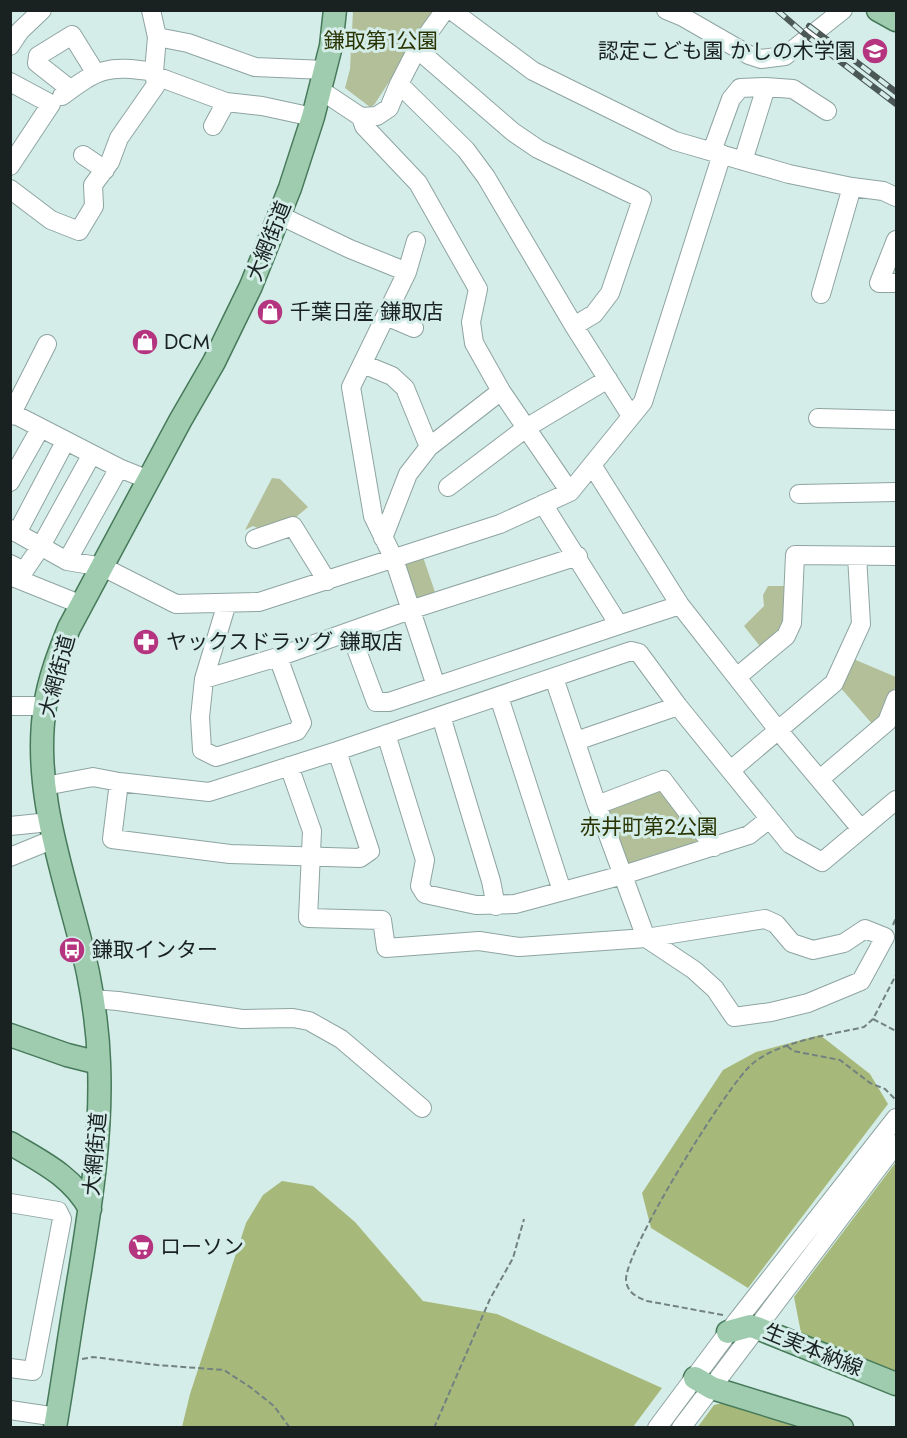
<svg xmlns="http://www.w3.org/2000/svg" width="907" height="1438" viewBox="0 0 907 1438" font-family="Jost,'Noto Sans JP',sans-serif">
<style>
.green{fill:#b3bf98}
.forest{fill:#a7b97a}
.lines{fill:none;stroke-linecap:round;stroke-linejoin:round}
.minor-casing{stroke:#8ea4a1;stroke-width:20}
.major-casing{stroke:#467a5a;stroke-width:25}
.path{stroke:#728280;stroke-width:2;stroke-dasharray:6 3;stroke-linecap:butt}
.minor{stroke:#fff;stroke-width:18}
.major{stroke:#9fcbaf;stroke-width:22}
.rail-casing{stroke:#4b5856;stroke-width:6}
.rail{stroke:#d5ede9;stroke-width:4;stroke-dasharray:11;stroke-linecap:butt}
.labels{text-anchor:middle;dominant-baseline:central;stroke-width:6;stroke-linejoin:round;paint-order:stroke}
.park-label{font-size:21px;fill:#293402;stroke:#d5ede9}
.poi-label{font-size:21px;fill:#192221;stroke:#d5ede9;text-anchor:start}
.street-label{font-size:21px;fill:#192221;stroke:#d5ede9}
</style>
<rect width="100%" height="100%" fill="#d5ede9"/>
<!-- green -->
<path class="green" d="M353 11H435L374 105 370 107 345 88 350 69Z
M272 478 280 479 308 507 295 518 264 531 253 526 245 530Z
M422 554 437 598 417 604 404 561Z
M768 586H789L788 622 763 650 744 626 764 606 763 595Z
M851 658 896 677C896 694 886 715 874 726L839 686Z
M661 788 706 841 627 868 604 807Z"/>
<!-- forest -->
<path class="forest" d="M820 1035 870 1074 888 1104 748 1288 651 1228 642 1193 723 1070 756 1052Z
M896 1162V1373L801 1333 794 1297Z
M282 1181 313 1186 355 1222 423 1301 497 1314 662 1388 633 1427H182L190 1394 246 1223 263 1195Z
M727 1402 798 1427 697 1428 714 1405Z"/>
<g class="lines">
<defs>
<path id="minor" d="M451 10 533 71 675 141 789 174 852 187 883 191 896 197
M666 10 683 17 749 55 761 59 785 56 843 10
M157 37 188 43 255 67 325 70
M10 46 20 31 42 10
M417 49 513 132 538 149 642 199 610 293 594 314 574 326
M156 76 226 102
M10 82 51 104 10 166
M399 84 466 150 486 177 574 326 631 416
M70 89 37 63 38 56 72 35 95 72
M319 89 361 117 377 116 389 108 399 84 417 49 445 10
M62 96C99 68 108 65 154 72
M361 117 364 126 418 183 478 289 471 322 474 343 501 391 570 492
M213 126 226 102 262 106 313 117
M712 151 731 99 740 88 766 87 793 89 827 111
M83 155 105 170
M743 161 766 87
M10 189 51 220 79 231 94 206 93 185 110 162 119 138 156 85 154 72 157 37 151 10
M279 215 350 249 407 272
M896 240 879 283H896
M416 241 407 272 351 387 373 516 394 559 436 686
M821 294 852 187
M386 316 414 328
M363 364 392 376 405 388 429 447
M12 413 47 344
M10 416 12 413 119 468 149 480
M818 418 896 420
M592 465 680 605 778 730 861 829
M10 482 40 429
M448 487 526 428 608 379
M799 494 896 492
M10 529 67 561 103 567 176 604 259 602 500 524 570 492 643 402 722 154
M17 533 65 442
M383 538 408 474 429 447 501 391
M255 539 293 526 327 581
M67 561 119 468
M10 564 24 571 41 546 92 454
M10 576 82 605
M227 603 204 679 200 717 202 750 216 757 297 731 302 723 278 657
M619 625 680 605
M350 632 376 702H389L619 625 543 504
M737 677 786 636 792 623 795 555 896 556
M204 679 278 657 410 610 578 556
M499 697 562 891
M10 706H45
M441 716 491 881 496 906
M386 734 425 860 420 886 425 894 476 905 515 904 623 875 749 835 769 819
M576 741 678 706
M289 766 312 831 308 918 382 920 386 948 479 941 519 947 646 938 765 919 776 924 792 943 813 950 844 943 865 929 885 937 861 981 808 1003 771 1012 734 1017 715 989 694 970 646 938 597 805 554 678
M731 770 834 683 861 624 857 556
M820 779 887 722 896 699
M119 782 112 839 230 854 360 858 370 851 337 751
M45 786 93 777 119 782 209 792 337 751 631 651 639 653 678 706 790 844 822 862 896 800
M597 805 663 780 714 847
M10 826 50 822
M10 857 54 839
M93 999 118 1001 242 1019 293 1018 309 1021 341 1039 422 1108
M10 1203 58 1211 62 1219 33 1371 10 1368
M10 1410 57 1417
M657 1428 736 1322 896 1118
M681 1428 896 1144"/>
<path id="major" d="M878 10 896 20
M10 1035 67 1055 99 1063
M10 1143C42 1162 72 1176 90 1209
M728 1332 750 1326 757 1328 896 1384
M695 1378 712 1388 842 1428
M55 1428C64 1375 71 1323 80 1271 91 1202 102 1133 99 1063 98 1033 94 1003 88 973 69 886 31 797 45 706 49 679 59 653 69 628L180 421 214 362 251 286 290 188 313 117 331 46 335 10"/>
</defs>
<!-- minor casing -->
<use href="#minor" class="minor-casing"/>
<!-- major casing -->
<use href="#major" class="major-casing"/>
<!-- path -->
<path class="path" d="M893 925 896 918
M873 1019 896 1031
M787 1046 793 1051 840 1060 870 1083 885 1089 896 1100
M723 1315 647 1301C636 1297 627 1292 626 1280 625 1251 727 1085 752 1064 780 1041 829 1035 864 1027L873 1019 896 975
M82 1359 93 1357 157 1365 224 1370 250 1387 274 1406 290 1428
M434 1428 490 1299 513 1258 524 1219"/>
<!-- minor -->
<use href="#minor" class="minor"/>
<!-- major -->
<use href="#major" class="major"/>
<defs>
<path id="rail" d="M777 10 808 37 896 104
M809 26 896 92"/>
</defs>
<!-- rail casing -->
<use href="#rail" class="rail-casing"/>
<!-- rail -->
<use href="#rail" class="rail"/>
</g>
<!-- icons -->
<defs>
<symbol id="school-disc" viewBox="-11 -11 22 22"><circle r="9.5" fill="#b5347f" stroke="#d5ede9"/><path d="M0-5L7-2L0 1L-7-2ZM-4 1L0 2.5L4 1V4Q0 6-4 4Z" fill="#fff"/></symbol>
<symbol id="shop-disc" viewBox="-11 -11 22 22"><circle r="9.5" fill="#b5347f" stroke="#d5ede9"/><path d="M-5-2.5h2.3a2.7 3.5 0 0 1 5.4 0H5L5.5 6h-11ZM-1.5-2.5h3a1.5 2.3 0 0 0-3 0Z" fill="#fff"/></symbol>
<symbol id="pharmacy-disc" viewBox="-11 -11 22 22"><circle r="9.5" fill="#b5347f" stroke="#d5ede9"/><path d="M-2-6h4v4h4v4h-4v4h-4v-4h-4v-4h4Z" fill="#fff"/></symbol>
<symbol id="bus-disc" viewBox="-11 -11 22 22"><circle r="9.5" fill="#b5347f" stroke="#d5ede9"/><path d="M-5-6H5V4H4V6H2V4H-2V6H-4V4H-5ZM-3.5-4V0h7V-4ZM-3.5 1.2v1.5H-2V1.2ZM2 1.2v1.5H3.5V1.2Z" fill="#fff"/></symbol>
<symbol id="supermarket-disc" viewBox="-11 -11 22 22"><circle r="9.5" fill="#b5347f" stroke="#d5ede9"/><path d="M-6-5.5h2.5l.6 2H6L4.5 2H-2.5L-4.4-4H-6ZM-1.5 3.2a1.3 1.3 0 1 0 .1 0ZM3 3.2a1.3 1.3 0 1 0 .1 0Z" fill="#fff"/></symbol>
</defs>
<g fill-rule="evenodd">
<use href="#school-disc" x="860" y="36" width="30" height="30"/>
<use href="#shop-disc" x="255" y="297" width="30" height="30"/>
<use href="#shop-disc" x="130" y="327" width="30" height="30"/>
<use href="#pharmacy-disc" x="131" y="627" width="30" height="30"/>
<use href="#bus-disc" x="57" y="935" width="30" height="30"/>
<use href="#supermarket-disc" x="126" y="1232" width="30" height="30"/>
</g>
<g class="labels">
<!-- park labels -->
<g class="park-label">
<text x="381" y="41">鎌取第1公園</text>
<text x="649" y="827">赤井町第2公園</text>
</g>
<!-- poi labels -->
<g class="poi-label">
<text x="856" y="51" text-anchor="end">認定こども園 かしの木学園</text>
<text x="290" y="312">千葉日産 鎌取店</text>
<text x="164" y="342">DCM</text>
<text x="166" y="642">ヤックスドラッグ 鎌取店</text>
<text x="92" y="950">鎌取インター</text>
<text x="160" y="1247">ローソン</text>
</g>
<!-- street labels -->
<g class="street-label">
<text transform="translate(269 241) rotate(-68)">大網街道</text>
<text transform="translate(57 676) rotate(-75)">大網街道</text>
<text transform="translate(95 1154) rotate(-85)">大網街道</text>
<text transform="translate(813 1350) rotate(22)">生実本納線</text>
</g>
</g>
<!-- border -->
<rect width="907" height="1438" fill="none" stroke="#192221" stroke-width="24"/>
</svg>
